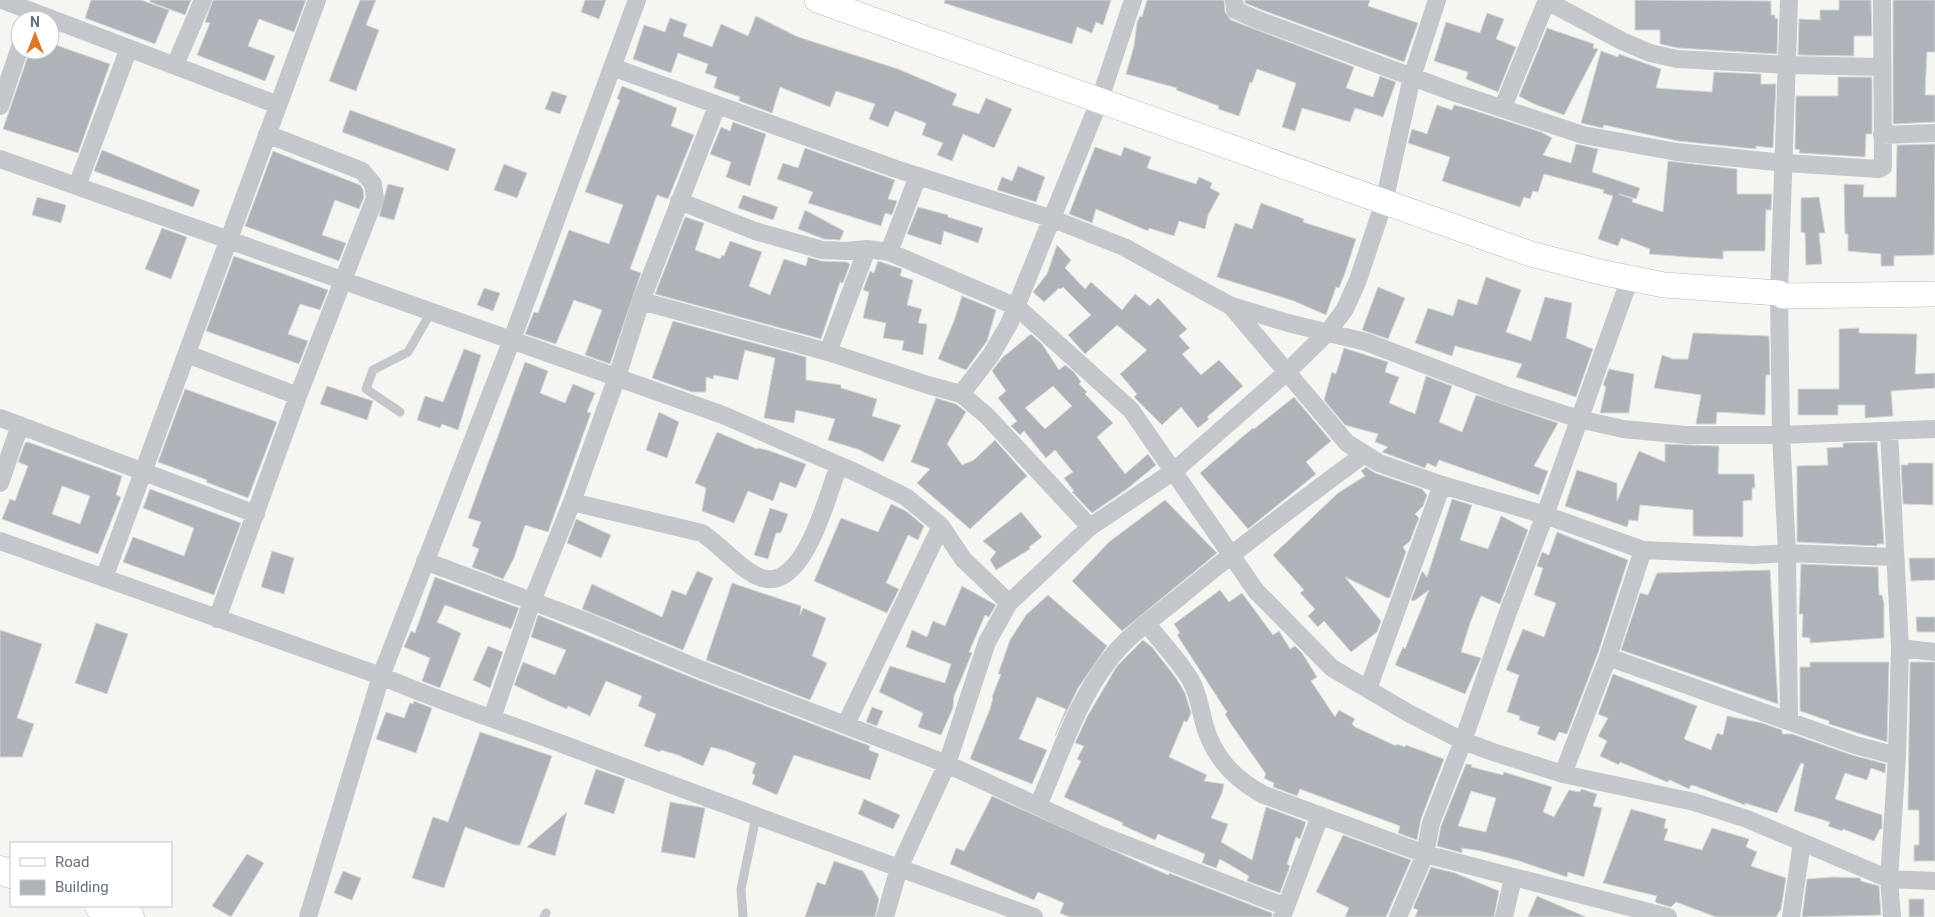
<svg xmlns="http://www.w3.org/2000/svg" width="1935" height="917" viewBox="0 0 1935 917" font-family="Roboto,sans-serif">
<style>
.building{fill:#aeb3b9;stroke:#d6d7d5;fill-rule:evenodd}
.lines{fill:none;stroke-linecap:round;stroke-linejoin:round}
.secondary-casing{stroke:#b6b8be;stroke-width:26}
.primary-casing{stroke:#b4b7bc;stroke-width:29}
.lane{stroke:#c3c6ca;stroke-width:9}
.street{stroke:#c3c6ca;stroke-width:18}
.secondary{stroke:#fff;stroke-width:25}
.primary{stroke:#fff;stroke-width:28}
</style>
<rect width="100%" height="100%" fill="#f5f6f2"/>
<!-- building -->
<path class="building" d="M91 0H141L169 10 155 44 85 18Z
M150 0H191L185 15 150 2Z
M213 0H306L294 32 259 19 248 46 275 56 265 81 197 55 210 23 205 22Z
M360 0H376L366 25 379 30 356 91 329 81Z
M585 0H606L599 19 581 12Z
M945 0H1111L1103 25 1096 22 1092 33 1077 27 1072 44 944 3Z
M1147 0H1224L1225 12 1231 20 1354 67 1346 88 1373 97 1380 76 1396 82 1383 117 1355 108 1350 122 1302 108 1295 131 1282 127 1296 83 1257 69 1252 83 1250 82 1239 116 1218 109 1219 106 1176 90 1177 88 1126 74 1134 46 1137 23 1140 16 1142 17Z
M1245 0H1370L1368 6 1418 23 1404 62 1262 10 1245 3Z
M1635 0 1771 1V15H1775V18L1778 19 1777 54 1678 48 1660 44V30H1635Z
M1839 0H1871L1872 36H1854V56L1798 55 1799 19 1820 20V10H1839Z
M1893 0H1935V52H1927L1925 95H1935V122L1893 124Z
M1487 13 1504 19 1496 39 1516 47 1498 92 1466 79 1468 72 1434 61 1446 22 1480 33Z
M756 16 798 37 898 69 957 94 952 105 979 114 986 98 1012 109 994 148 963 134 952 161 937 155 943 143 922 135 926 123 895 111 888 127 869 119 875 104 836 91 830 107 780 87 772 113 739 101 740 97 714 88 717 77 705 73 708 64 678 53 671 73 633 59 644 25 665 32 670 18 687 24 683 36 712 47 721 24 748 36Z
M1547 28 1594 44 1593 48 1598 49 1564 115 1534 104 1519 96Z
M50 43 110 64 78 153 3 129 30 50H50Z
M1601 51 1618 57 1619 54 1661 69 1656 88 1712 92 1714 72 1761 74V84H1776L1773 148 1756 146V149L1678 141 1604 125 1603 128 1581 123Z
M1838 77H1872V134H1866L1865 157 1799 153 1800 150 1795 149 1796 96H1838Z
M622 86 677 108 671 126 694 135 668 199 657 195 630 269 641 273 610 364 585 355 602 310 574 300 556 344 525 334 534 312 538 313 569 230 609 244 623 205 585 192 620 100 617 99Z
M552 91 567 96 560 114 545 109Z
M1437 105 1452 110 1454 105 1470 109 1541 132 1552 138 1543 155 1571 163 1576 144 1598 149 1592 172 1640 188 1636 199 1619 194 1633 199 1632 202 1663 212 1668 161 1737 169V194H1772L1771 210H1766L1765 251H1723V259L1687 257 1649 254 1650 249 1621 238 1618 246 1598 239 1613 196 1603 193 1604 190 1544 174 1538 192 1533 191 1530 199 1524 197 1520 207 1442 181 1450 157 1408 143 1412 129 1427 134Z
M350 110 456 149 448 171 342 132Z
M733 122 766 134 750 186 726 177 731 162 710 154 721 127 730 131Z
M1935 144 1934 255 1894 256V266H1881V254L1848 251V234H1845L1844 184 1864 185 1863 197H1896L1897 145Z
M1095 147 1121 156 1124 147 1151 157 1147 168 1196 184 1199 177 1212 183 1210 188 1220 193 1208 215 1205 229 1179 221 1174 236 1149 228 1148 231 1096 209 1092 223 1069 214Z
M805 148 895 180 888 199 897 201 892 215 885 213 881 226 808 203 813 192 777 179 783 163 798 168Z
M102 150 200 190 193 207 94 171Z
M273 151 360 185 363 189 364 197 359 209 335 200 322 235 346 243 339 261 245 226Z
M504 164 527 173 517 198 494 190Z
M1018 166 1045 177 1036 202 997 190 1002 177 1012 181Z
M388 184 404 188 394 220 379 216Z
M743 195 778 207 773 220 738 208Z
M37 197 66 205 61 223 32 215Z
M1819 197 1825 233H1819L1822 264 1806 265 1805 233 1801 232V198Z
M1261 203 1304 219 1303 222 1356 239 1345 273 1339 288 1336 287 1326 315 1294 301 1217 277 1235 223 1252 229Z
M918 207 948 215V217L983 228 978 243 944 231 941 245 907 234Z
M805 210 844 231 840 240 824 239 798 229Z
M685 217 704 223 695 250 720 259 722 255 724 256 730 241 762 252 749 286 770 295 784 259 806 266 808 257 821 261 847 262 850 264 843 283 840 282 821 339 655 294Z
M162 228 187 237 171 279 145 269Z
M1057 245 1071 260 1065 268 1085 289 1091 282 1122 310 1135 294 1150 306 1158 298 1187 329 1179 336 1190 348 1182 354 1201 375 1219 360 1243 386 1207 417 1209 419 1198 428 1181 407 1162 425 1134 397 1137 394 1120 374 1147 350 1117 325 1085 354 1068 335 1091 315 1063 287 1061 289 1059 288 1044 302 1033 292 1047 274Z
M234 256 328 290 320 310 300 304 288 334 308 341 299 364 206 331Z
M878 261 902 269 900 276 913 280 907 305 922 309 918 323 927 324 923 355 902 350 904 341 883 338 886 323 863 318 869 292 863 290 870 271 874 273Z
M1486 277 1521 290 1506 332 1531 341 1545 297 1572 303 1566 338 1593 349 1576 397 1516 377 1522 364 1455 346 1452 356 1415 343 1428 308 1453 316 1458 299 1477 305Z
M1378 287 1405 298 1388 339 1362 330Z
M484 288 500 293 493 311 477 305Z
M962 296 996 310 987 341 966 370 938 359 954 321Z
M673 321 806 357V380L841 385V388L877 399 872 416 901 425 883 462 860 450 828 440 835 419 796 410 794 423 764 418 775 358 745 350 738 380 714 375 713 379 706 377V392H692L652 378Z
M1859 328V333L1917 334 1915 374 1935 373V388L1891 391 1893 416 1865 418V405H1838V415H1798V389H1839V329Z
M1693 333 1769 336 1770 375H1766L1765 415 1717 412 1716 424H1696L1701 395 1654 388 1662 355 1673 359H1688Z
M1031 334 1042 344 1059 370 1065 365 1074 372 1081 382 1079 384 1087 392 1085 394 1113 423 1097 437 1125 474 1148 454 1156 465 1127 489 1092 513 1072 492 1074 491 1064 478 1073 472 1055 450 1046 458 1024 431 1020 435 1011 426 1017 421 998 398 1006 391 992 371 1002 358ZM1053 386 1072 406 1045 429 1025 408Z
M1344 348 1388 362 1385 372 1399 377 1389 403 1415 414 1426 376 1452 386 1439 422 1462 432 1476 395 1558 423 1534 466 1548 471 1539 495 1439 460 1436 467 1427 463 1425 468 1382 452 1388 447 1375 442 1378 434 1345 425 1324 400 1332 372 1336 374Z
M464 349 481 355 458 430 442 424 440 428 417 420 425 396 443 402Z
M525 362 548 371 540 393 565 403 573 384 595 393 587 412 591 413 548 532 525 525 514 558 503 579 472 567 479 549 472 546 481 522 468 518Z
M1609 369 1634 374 1629 413H1600L1606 387 1603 385Z
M327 386 373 401 367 420 320 404Z
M185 389 277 422 248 498 206 482 207 480 158 462Z
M1294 397 1331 441 1306 462 1316 474 1248 529 1200 473 1253 428 1254 429Z
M936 398 956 404 966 412 947 444 962 465 974 460 995 440 1027 476 970 529 917 483 930 469 911 462Z
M659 412 679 422 667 458 646 450Z
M717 432 757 449 758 448 767 450 806 464 796 488 780 482 773 501 748 491 734 523 702 511 706 488 695 483Z
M28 442 122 476 116 495 121 497 98 554 2 519 10 499 15 501 28 466 18 462 25 443ZM62 486 90 496 80 524 52 514Z
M1877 442 1884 544H1877V546L1797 542V466L1828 465 1827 448 1843 447V443Z
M1665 444 1719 446 1718 474H1754L1755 488H1752V500L1743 501V537L1693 536V510L1640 505 1638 521 1629 520 1627 527 1565 506 1577 470 1617 483V501L1639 451 1665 462Z
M1908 463H1933V505L1903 504 1901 465H1908Z
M1366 467 1375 473 1422 489 1427 495 1423 506 1415 514 1419 518 1410 541 1403 547 1406 552 1390 597 1388 598 1345 577 1381 621 1377 632 1351 652 1324 621 1318 627 1308 616 1315 609 1300 593 1304 590 1273 555 1338 493 1365 476 1361 471Z
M150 489 241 523 214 595 123 562 133 537 184 556 194 528 143 508Z
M1452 499 1472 505 1460 540 1488 549 1501 516 1528 530 1500 604 1481 596 1470 623 1461 652 1481 658 1465 694 1395 665 1403 647 1405 649 1429 590 1414 601 1411 600 1422 571 1427 577Z
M1165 500 1217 553 1122 631 1072 581 1109 542Z
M891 504 906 511 924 526 918 540 908 535 886 583 899 589 887 613 814 581 841 518 878 532Z
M770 508 788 514 781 533H776L768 559 754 555Z
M1021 512 1042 537 1029 547 1030 549 996 570 990 560 996 552 983 541Z
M576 519 611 535 601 558 567 543Z
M1557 532 1628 560 1598 653 1567 734 1559 732 1555 741 1537 734 1540 727 1519 720 1520 716 1507 712 1519 675 1506 670 1523 629 1544 637 1556 603 1534 595 1543 568 1537 566 1542 552 1549 555Z
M272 551 294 558 284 594 261 587Z
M1909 558H1935V580L1911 581Z
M1801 564 1878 567 1879 595H1882L1884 604V638L1810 643V638L1802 637 1803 614H1799Z
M1770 570 1778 704 1621 650 1640 593 1648 595 1657 573Z
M697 571 713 578 683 650 582 609 592 584 662 617 672 590 686 595Z
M435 577 519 608 511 629 445 605 437 622 461 633 440 688 422 681 430 658 404 647 411 631 415 633Z
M732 583 801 606 800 615 803 608 826 618 812 656 827 663 810 700 706 660Z
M962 586 996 605 989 617 985 615 969 652 972 653 954 696 953 708 941 735 918 727 923 713 879 692 890 666 945 683 951 664 906 647 912 630 927 637 933 621 945 626Z
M1220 590 1229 602 1242 593 1273 635 1279 631 1290 649 1295 646 1302 653 1317 677 1311 681 1335 717 1339 710 1355 719 1352 724 1355 727 1396 746V744L1405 747 1406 745 1444 759 1421 819 1417 840 1398 833 1400 826 1300 789 1297 796 1273 787 1274 783 1264 778 1266 774 1231 724 1225 714 1227 712 1177 635 1180 633 1174 624Z
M1048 595 1107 646 1078 688 1055 736 1066 709 1037 697 1019 739 1047 750 1032 784 970 759 990 709 993 698 992 697 1001 674H998L1010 640 1026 615Z
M538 615 698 680 870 746 869 750 879 754 870 780 794 755 777 795 752 784 755 775 752 773 756 763 726 751 711 747 703 766 678 755 661 750 660 752 644 746 656 714 638 706 642 696 606 681 590 716 568 706 567 709 548 701 514 685 523 662 555 675 566 650 531 637Z
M1916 617H1935V632H1917Z
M96 623 128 634 107 694 75 683Z
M0 630 42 644 17 718 34 724 22 757H0Z
M1143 640 1152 647 1176 678 1185 693 1191 713 1187 722 1184 721 1169 757 1207 775 1204 781 1224 784 1222 793 1211 818 1228 824 1221 842 1252 860 1266 807 1306 822 1300 839 1296 837 1287 864 1290 866 1280 893 1247 881 1249 876 1220 859 1216 868 1202 863 1205 854 1158 834 1155 840 1122 825 1123 823 1064 797 1081 761 1077 759 1084 746 1075 743 1087 717 1117 666Z
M488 646 503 652 490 688 473 680Z
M1810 662H1889L1887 742 1829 724V721L1800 711V667H1810Z
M1910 662H1935V861H1914V845H1919V810H1908Z
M1613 674 1697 706 1684 739 1711 750 1717 733 1723 735 1727 716 1762 723 1782 730V734H1792L1852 755 1886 764 1885 773 1871 768 1867 780 1845 773 1835 799 1882 815V829H1880L1874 841 1843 829 1842 831 1828 826 1830 822 1794 811 1804 764 1801 763 1777 813 1745 803V805L1695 786 1691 785 1689 789 1670 780 1667 782 1620 762 1619 765 1600 756 1607 741 1598 736 1608 718 1598 714Z
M414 701 432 708 416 753 376 739 386 712 404 718 410 703 413 704Z
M872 707 883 711 877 726 866 722Z
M480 732 552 756 520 845H515L465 827 444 888 412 878 433 817 448 822Z
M1466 764 1472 765 1471 767 1503 775 1504 772 1552 787 1543 812 1554 817 1569 790 1580 792 1581 789 1597 794 1593 806 1602 808 1584 877 1568 872 1567 877 1516 860 1481 851 1462 848V853L1437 846 1441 826ZM1471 791 1496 798 1486 832 1458 826Z
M596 769 625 779 614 814 584 804Z
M992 796 1168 875 1169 873 1272 913V917H1069L1060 913 1064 903 1038 892 1034 900 950 864 956 848 964 851Z
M864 799 900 815 893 829 858 814Z
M670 802 705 808 695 858 661 852Z
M1631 809 1666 819 1664 828 1668 829 1664 840 1702 850 1712 828 1749 839 1746 847 1757 852 1751 866 1786 878 1781 909 1776 917H1716L1676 902 1671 907 1657 903 1655 901 1657 896 1603 883Z
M567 812 555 856 527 847Z
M1343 835 1411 860 1386 917H1345L1349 908 1316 892Z
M247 854 264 863 231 917 212 906Z
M834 861 863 871 879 899 875 917H805L817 882 825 885Z
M1431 867 1455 873 1499 891 1494 917H1415L1418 910 1413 908Z
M343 871 361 878 352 900 334 893Z
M1833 877 1860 878 1861 881 1879 886 1881 915 1802 917 1807 879Z
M1537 896 1586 917H1528Z
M1909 899H1924V917H1909Z"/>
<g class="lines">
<defs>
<path id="secondary" d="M817 0 1531 254 1600 272 1664 285 1779 293 1783 296 1935 294"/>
<path id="primary" d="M0 870 11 874
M99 906 130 917"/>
</defs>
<!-- secondary casing -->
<use href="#secondary" class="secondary-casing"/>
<!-- primary casing -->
<use href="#primary" class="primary-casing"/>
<!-- lane -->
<path class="lane" d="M400 412 366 389 373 370 408 352 431 312
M544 917 546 913
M743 917 741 889 756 817"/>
<!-- street -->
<path class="street" d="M2 0 278 105
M1234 0 1235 10 1258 20 1453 92 1583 135 1677 152 1785 163 1879 169 1883 167 1882 0
M1789 0 1779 293 1781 435 1787 553 1789 721
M1547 1 1622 41 1650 53 1677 59 1788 65 1881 67
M175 65 203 0
M612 67 896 169 1053 219 1124 247 1229 305 1288 323 1366 342 1505 395 1579 419 1623 429 1686 435H1781L1935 429
M0 106 20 47
M1503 107 1547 0
M1882 135 1935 133
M0 159 723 415 857 473 906 497 941 526 963 559 1009 603
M77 186 129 48
M679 201 755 231 822 250 846 251 867 249 889 252 1017 307 1131 410 1256 591 1332 668 1410 714 1463 741 1493 752 1563 774 1694 802 1747 819 1889 879 1935 881
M889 252 918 176
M641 301 828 352 928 385 961 394 987 416 1090 527
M1230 305 1347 443 1379 463 1442 485 1545 515 1643 550 1754 555 1787 553 1895 557
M828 352 867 249
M187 354 298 396
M961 394 991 355 1009 324 1099 102 1133 0
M0 418 256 514
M1889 431 1900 648 1897 756 1889 879 1892 917
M0 483 20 425
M572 502 702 533C720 545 744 573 762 578 804 591 828 495 838 467
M0 541 381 676C441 702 504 722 565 745 721 804 878 860 1034 917
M425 561 590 623 702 670 947 764 1098 834 1286 907
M104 578 317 0
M217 619 298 396 375 198 373 184 362 171 267 134
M1147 624C1161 642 1178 659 1190 679 1198 692 1200 708 1204 723 1213 757 1234 779 1264 795L1425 854 1668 917
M1900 648 1935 652
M1608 657 1855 745 1897 756
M1368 689 1442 485
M492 718 532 601 572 502 617 377 641 301 717 106
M846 724 941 526
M1563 774 1608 657 1643 550
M1038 806C1059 758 1076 702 1109 660 1129 634 1158 615 1183 594 1241 546 1302 500 1363 455
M308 917 381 676 511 342 637 0
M885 917 899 868 947 764 987 642 1009 603 1090 527 1174 471 1287 372 1328 332 1345 309 1358 280 1384 202 1412 77 1437 0
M1282 917 1320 816
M1398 917 1425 854 1431 823 1463 741 1508 612 1545 515 1630 278
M1504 917 1513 878
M1791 917 1802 842"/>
<!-- secondary -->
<use href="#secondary" class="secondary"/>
<!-- primary -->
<use href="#primary" class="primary"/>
</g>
<!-- legend -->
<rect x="10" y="842" width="162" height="65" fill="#ffffff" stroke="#c1c5cd"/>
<rect x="20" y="858" width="25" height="8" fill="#ffffff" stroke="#c1c5cd"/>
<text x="55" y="867" font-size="15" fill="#656f82">Road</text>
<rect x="20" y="880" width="25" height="15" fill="#aeb3b9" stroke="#c1c5cd"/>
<text x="55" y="892" font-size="15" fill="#656f82">Building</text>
<!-- north arrow -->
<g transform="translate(35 35)"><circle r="24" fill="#ffffff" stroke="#c1c5cd"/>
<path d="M0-4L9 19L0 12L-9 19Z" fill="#de7829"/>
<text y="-8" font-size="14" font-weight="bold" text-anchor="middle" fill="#656f82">N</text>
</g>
</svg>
